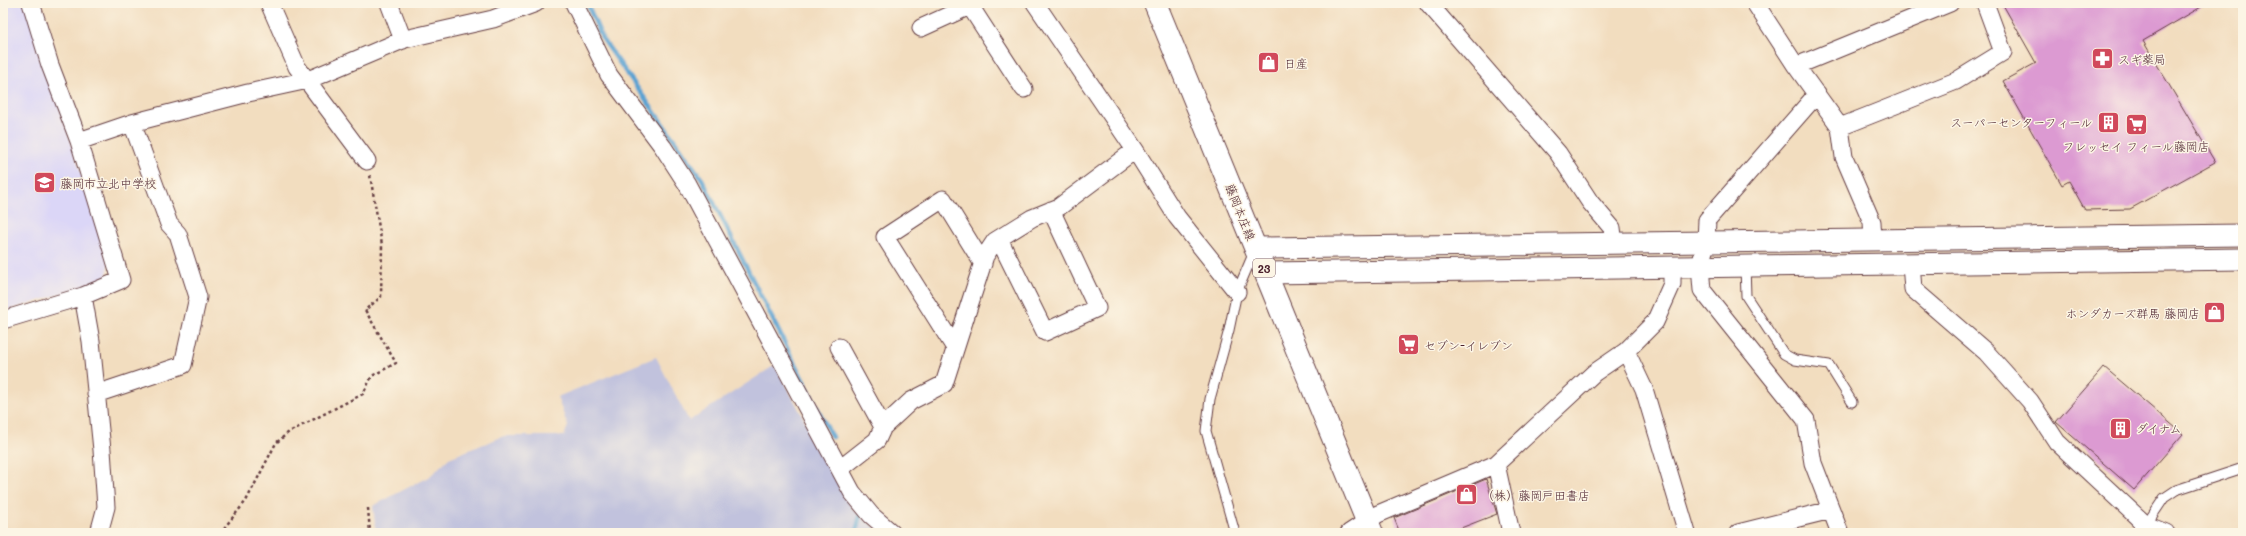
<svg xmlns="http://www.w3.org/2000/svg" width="2246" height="536" viewBox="0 0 2246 536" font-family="Mali,'Klee One',sans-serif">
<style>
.built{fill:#dbd6f7}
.industrial{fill:#c1c2dd}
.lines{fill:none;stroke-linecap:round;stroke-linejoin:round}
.stream{stroke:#5ca3d2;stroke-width:4.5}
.building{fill:#dc9ad2}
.service-casing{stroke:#633c41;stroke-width:11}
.minor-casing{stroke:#633c41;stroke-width:19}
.tertiary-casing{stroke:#633c41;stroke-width:23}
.primary-casing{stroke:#633c41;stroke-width:24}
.path{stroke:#633c41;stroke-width:2.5;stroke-dasharray:3 3;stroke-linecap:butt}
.service{stroke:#fff;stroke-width:9}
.minor{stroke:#fff;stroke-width:17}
.tertiary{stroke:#fff;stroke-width:21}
.primary{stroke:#fff;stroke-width:22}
.labels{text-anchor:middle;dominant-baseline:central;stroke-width:3;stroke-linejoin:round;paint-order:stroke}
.shield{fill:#fcf5e5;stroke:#7f5f63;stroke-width:1}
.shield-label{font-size:11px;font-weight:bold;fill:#4a1f2b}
.poi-label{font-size:12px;fill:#4a1f2b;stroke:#fcf5e5;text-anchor:start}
.street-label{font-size:12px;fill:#4a1f2b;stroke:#fcf5e5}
</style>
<rect width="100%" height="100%" fill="#fcf5e5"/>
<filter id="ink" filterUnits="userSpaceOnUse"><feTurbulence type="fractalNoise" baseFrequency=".025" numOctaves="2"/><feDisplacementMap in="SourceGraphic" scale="8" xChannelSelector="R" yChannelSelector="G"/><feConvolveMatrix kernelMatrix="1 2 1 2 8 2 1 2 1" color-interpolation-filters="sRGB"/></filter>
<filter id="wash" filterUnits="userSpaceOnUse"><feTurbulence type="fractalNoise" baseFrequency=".012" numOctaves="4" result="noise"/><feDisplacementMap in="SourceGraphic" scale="16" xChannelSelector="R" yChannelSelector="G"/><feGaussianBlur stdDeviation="0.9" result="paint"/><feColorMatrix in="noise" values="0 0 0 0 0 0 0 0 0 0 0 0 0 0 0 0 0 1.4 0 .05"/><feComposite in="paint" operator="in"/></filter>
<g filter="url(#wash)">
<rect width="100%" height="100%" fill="#f2ddbf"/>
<!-- built -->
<path class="built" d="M3 3H28L109 263 106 280 3 312Z"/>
<!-- industrial -->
<path class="industrial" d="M656 357 689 421 775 365 852 508 882 533H376L373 506 430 476 449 458 504 436H564L568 426 557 397Z"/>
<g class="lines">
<!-- stream -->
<path class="stream" d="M587 3 602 38 702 179 832 437
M856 533 860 515"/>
</g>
<g id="blocks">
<!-- building -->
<path class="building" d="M2002 3H2208L2143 41 2215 162 2130 209 2085 210 2069 181 2062 185 2003 81 2036 63Z
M2104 367 2183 434 2134 490 2056 422Z
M1486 479 1497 514 1448 533H1400L1394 518Z"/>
</g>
</g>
<g filter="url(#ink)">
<use href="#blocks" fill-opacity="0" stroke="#633c41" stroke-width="1"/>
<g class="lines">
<defs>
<path id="service" d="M1745 266 1746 296 1784 354 1795 360 1829 365 1852 402
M2146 525 2164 498 2176 490 2243 468
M1235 533 1206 431 1210 399 1229 330 1237 292 1254 252"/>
<path id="minor" d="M269 3 297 67 367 161
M389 3 403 40
M574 3 609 75 663 147 687 184 852 492 871 515 892 533
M1035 3 1135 150 1177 217 1237 292
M1428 3 1558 153 1590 202 1612 228 1614 243
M1755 3 1796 66 1840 127 1844 157 1872 222 1873 240
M970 6 1024 89
M921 28 976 3
M1796 66 1950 3
M1817 94 1707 220 1706 242 1700 267 1702 290 1806 420 1813 463 1840 533
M1840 127 1956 81 2003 52 1985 3
M79 141 132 123 248 93 308 80 405 39 493 19 536 3
M999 239 1045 332 1097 308 1051 210
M1911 264 1913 289 1986 352 2030 401 2057 442 2146 525 2166 533
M83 296 91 341 102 450 106 507 99 533
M3 320 83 296 121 280 79 141 50 65 31 3
M839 347 883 427
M955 348 885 237 943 199 983 264
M1626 351 1644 389 1687 533
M96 394 183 365 198 297 178 234 169 224 132 123
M1496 464 1511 533
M840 469 877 440 883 427 911 401 944 384 985 256 995 241 1032 218 1059 207 1135 150
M1349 533 1378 514 1496 464 1594 373 1626 351 1655 322 1672 284V267
M1738 533 1831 510"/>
<path id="tertiary" d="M1256 248 2243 235
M1266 273 2243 259"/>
<path id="primary" d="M1155 3 1372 533"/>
</defs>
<!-- service casing -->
<use href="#service" class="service-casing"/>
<!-- minor casing -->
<use href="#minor" class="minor-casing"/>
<!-- tertiary casing -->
<use href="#tertiary" class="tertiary-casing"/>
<!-- primary casing -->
<use href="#primary" class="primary-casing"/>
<!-- path -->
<path class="path" d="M368 508 370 533
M220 533 246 501 276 443 289 432 363 394 372 376 396 363 365 310 381 297 382 245 370 175"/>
<!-- service -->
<use href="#service" class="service"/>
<!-- minor -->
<use href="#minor" class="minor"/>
<!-- tertiary -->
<use href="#tertiary" class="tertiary"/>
<!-- primary -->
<use href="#primary" class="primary"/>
</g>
</g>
<!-- icons -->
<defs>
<symbol id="pharmacy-square" viewBox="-11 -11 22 22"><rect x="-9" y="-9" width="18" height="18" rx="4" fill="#d1495b" stroke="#fcf5e5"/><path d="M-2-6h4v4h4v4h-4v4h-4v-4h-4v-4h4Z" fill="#fff"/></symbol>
<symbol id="shop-square" viewBox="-11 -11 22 22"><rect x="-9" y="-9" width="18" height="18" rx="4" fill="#d1495b" stroke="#fcf5e5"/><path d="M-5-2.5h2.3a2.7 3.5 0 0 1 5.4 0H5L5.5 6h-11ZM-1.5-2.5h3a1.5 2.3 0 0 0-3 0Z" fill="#fff"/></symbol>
<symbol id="building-square" viewBox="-11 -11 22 22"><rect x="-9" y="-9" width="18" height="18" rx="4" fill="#d1495b" stroke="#fcf5e5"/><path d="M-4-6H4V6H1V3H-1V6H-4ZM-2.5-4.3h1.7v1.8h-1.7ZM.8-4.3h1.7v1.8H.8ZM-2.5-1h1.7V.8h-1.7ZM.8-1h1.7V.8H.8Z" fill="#fff"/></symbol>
<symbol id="supermarket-square" viewBox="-11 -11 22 22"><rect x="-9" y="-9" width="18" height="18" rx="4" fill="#d1495b" stroke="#fcf5e5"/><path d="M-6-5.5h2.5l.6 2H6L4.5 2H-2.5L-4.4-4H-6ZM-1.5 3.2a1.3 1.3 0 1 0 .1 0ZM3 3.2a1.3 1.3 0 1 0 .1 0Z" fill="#fff"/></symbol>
<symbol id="school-square" viewBox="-11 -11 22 22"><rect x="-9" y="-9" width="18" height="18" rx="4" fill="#d1495b" stroke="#fcf5e5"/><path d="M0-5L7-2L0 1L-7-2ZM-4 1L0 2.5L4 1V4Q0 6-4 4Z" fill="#fff"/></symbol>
</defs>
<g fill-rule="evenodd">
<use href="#pharmacy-square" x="2090" y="46" width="25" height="25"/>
<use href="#shop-square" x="1256" y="50" width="25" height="25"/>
<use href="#building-square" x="2096" y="110" width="25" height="25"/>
<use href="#supermarket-square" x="2124" y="112" width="25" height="25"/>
<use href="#school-square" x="32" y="170" width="25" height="25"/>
<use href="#shop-square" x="2202" y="300" width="25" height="25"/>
<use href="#supermarket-square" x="1396" y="332" width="25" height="25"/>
<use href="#building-square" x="2108" y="416" width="25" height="25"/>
<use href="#shop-square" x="1454" y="482" width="25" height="25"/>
</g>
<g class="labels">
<!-- shield labels -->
<rect class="shield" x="1253" y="259" width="22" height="18" rx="3"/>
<g class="shield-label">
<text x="1264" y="268">23</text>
</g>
<!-- poi labels -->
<g class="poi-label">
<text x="2118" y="59">スギ薬局</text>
<text x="1284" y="63">日産</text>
<text x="2092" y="122" text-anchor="end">スーパーセンターフィール</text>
<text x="2136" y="146" text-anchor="middle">フレッセイ フィール藤岡店</text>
<text x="60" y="183">藤岡市立北中学校</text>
<text x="2200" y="313" text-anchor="end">ホンダカーズ群馬 藤岡店</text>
<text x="1424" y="345">セブン-イレブン</text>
<text x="2136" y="428">ダイナム</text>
<text x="1482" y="495">（株）藤岡戸田書店</text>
</g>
<!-- street labels -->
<g class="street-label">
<text transform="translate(1241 212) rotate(68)">藤岡本庄線</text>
</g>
</g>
<!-- margin -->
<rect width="2246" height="536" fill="none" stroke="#fcf5e5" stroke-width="16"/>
</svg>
